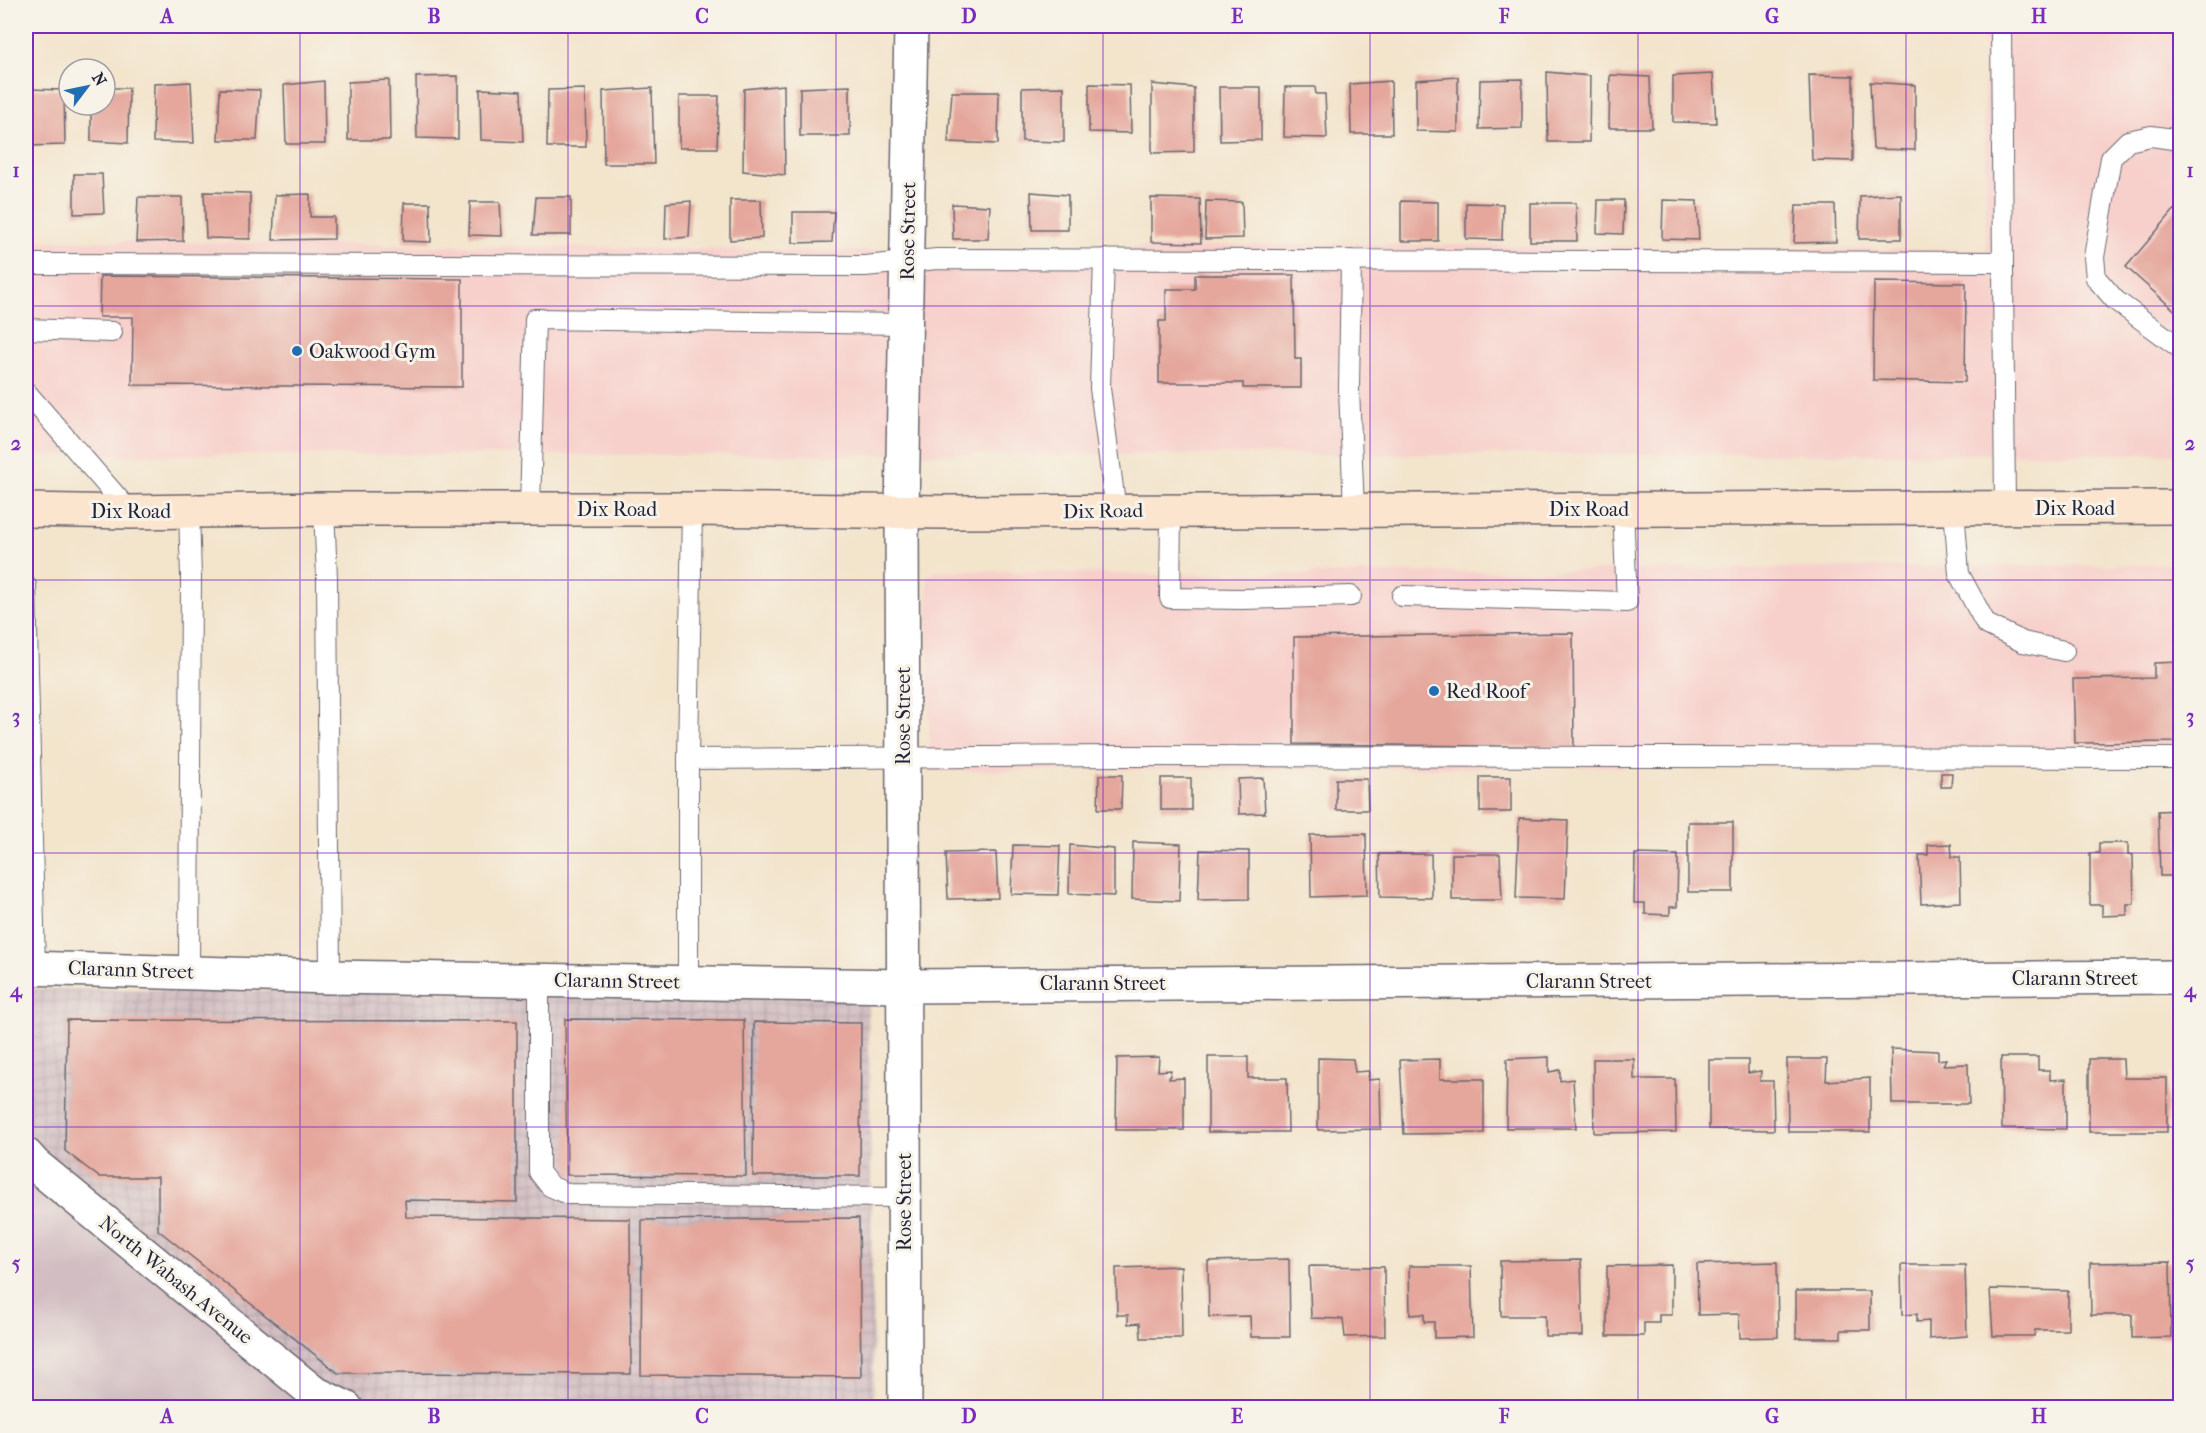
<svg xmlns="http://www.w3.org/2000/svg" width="2206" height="1433" viewBox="0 0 2206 1433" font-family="'IM FELL French Canon',serif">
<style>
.built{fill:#f7d0cb}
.industrial{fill:url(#industrial-grid)}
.railway{fill:#d2bec2}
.building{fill:#e5a69b}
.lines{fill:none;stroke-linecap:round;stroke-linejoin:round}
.service-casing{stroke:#6b666e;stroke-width:22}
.minor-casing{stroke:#6b666e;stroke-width:36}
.secondary-casing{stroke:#6b666e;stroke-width:36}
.service{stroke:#fff;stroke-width:20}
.minor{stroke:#fff;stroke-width:33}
.secondary{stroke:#fbe5cf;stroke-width:33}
.grid{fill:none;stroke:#7b2cbf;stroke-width:1.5;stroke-opacity:0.55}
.poi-dot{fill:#1f6fb2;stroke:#f7f3e8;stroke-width:2}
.labels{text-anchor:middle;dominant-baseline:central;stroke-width:6;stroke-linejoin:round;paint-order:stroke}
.street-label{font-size:20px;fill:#22223b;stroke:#f7f3e8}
.poi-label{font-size:20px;fill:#22223b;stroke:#f7f3e8;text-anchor:start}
.neatline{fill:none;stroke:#7b2cbf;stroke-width:2}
.grid-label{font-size:20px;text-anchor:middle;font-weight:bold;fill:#7b2cbf}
</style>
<defs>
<pattern id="industrial-grid" width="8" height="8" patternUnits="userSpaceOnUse" patternTransform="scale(1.5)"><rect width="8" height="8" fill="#d2bec2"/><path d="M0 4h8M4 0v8" fill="none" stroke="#b4a3a8"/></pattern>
</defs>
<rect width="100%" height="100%" fill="#f7f3e8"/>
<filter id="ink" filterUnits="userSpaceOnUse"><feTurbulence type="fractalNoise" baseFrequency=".0167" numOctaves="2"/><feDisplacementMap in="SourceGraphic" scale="12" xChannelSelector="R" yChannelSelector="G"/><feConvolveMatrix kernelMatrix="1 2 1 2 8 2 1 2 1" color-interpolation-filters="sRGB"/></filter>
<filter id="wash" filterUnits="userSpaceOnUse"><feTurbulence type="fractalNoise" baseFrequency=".008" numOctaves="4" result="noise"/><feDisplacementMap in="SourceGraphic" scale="24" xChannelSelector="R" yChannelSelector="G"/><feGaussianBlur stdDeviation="1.35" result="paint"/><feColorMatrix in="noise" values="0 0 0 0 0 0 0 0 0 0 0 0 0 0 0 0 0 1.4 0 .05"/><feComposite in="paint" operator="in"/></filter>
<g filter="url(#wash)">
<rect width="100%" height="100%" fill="#f3e4cc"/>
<!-- built -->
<path class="built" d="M1979 26 2180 27V454L29 455 26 452V240L855 251 1337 244 1986 250 1984 43Z
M2180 564V763L930 771 927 576 939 570 1171 575Z"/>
<!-- industrial -->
<path class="industrial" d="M26 989 868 995 874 1407H330L26 1152Z"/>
<!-- railway -->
<path class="railway" d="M26 1157 338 1407H26Z"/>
<g id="blocks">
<!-- building -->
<path class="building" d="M1547 72 1590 76 1589 142H1548Z
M1713 74 1716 123 1673 122V76Z
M1610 75 1650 77 1652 128H1609Z
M1809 75 1853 76V161L1812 160Z
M458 76V139L417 138 416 77Z
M1458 77V132L1416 131V80Z
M1522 79V128L1479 129 1480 80Z
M389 80 390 140H348V82Z
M324 81 325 144H286L284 85Z
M1391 81 1392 134H1351L1350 84Z
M191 82 194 143 153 142 154 84Z
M1870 82 1915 85V150L1873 149Z
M1089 84 1130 85 1131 133 1089 132Z
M1152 84 1194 88V152L1152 153Z
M784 85 785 175 743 171 744 89Z
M850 86V136H800V88Z
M1064 87V142L1022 141V88Z
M1219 87H1261V140L1220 141Z
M1285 87H1315L1316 94H1325L1327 138 1284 137Z
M105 88H129L128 143 91 141V105H105Z
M652 88 654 164H604L603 91Z
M26 89 64 90 65 145 26 146Z
M220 89 260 90 257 140H218Z
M480 89 521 91 523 142 481 140Z
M585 89 586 147H547L548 90Z
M952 92H999L998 144 948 142Z
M679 96H719L717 148H679Z
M74 174H102L104 213 74 214Z
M204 192 250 193V239L206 238Z
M1031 192 1068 195V230H1032Z
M310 194V217H334V239L273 240 275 195Z
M1901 194V239H1859L1860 196Z
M138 197H182L183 241 136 242Z
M536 197H571V235H533Z
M1151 198 1200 199 1201 243 1151 242Z
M730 200H761L762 238 730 240Z
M1598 200H1624L1623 234 1597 233Z
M1663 200 1697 201 1699 240 1662 239Z
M691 201 689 237 665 239 666 203Z
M1206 201 1242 202 1243 238 1205 239Z
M1401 201 1438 202V241H1401Z
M470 202H500L502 236 469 235Z
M404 203H430L431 242 403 241Z
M1466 203 1503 204 1502 240 1466 239Z
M1530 203H1576L1577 241H1530Z
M952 204 990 206 988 239H953Z
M1796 205H1835L1836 242 1794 243Z
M2175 209 2180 214V315L2126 267Z
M793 212H834L832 242 793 243Z
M1195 275H1294L1295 359H1301V388H1243V383H1159V321H1166V289H1195Z
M100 276 462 279V387L132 385 133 317H99Z
M1874 282 1966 283 1965 382 1873 380Z
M1573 633 1574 747 1294 744V637Z
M2180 662V742L2075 743 2073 679 2154 678V663Z
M1941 773H1952L1951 787H1941Z
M1099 775H1122L1121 809H1098Z
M1480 777H1511V812H1480Z
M1161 778H1191V810H1161Z
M1263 778 1265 813 1239 814 1238 779Z
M1336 779H1367L1368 810H1336Z
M2180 810V876H2160L2158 811Z
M1519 818 1568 820 1565 899 1516 898Z
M1688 822H1733V892H1688Z
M1366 834 1367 895 1311 897 1310 835Z
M1133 842 1181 844 1179 901 1132 899Z
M2099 843H2128V855H2133L2134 904H2127V915L2102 916V905H2090V853H2099Z
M1951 844 1952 857H1960L1961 902 1921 904 1919 855H1928V845Z
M1013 845 1060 846 1058 895 1011 894Z
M1070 845 1114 849V896L1069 894Z
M1200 850 1249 851V899L1198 900Z
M996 852 998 898 948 899 946 853Z
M1379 854H1431L1432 898 1380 897Z
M1452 854H1500L1502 900H1452Z
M1635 854 1678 855 1677 907H1670V915L1645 914V903H1634Z
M565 1019 744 1020 746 1176 567 1175Z
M67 1020 517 1021V1202L405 1200 406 1217 630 1219 631 1374 338 1373 158 1230V1177H99L65 1151Z
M754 1022 861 1023 860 1176H753Z
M1891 1049 1938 1051V1060L1946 1059 1943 1065 1968 1064 1969 1104H1892Z
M1159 1057 1158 1071 1171 1070 1169 1079 1184 1078V1130H1116L1117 1058Z
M1208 1057H1248V1078H1287L1288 1132H1208Z
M1549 1057V1072L1560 1070V1081L1573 1079 1576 1128H1506L1507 1059Z
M2001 1057H2038V1070H2050V1080L2066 1079V1129L2002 1128Z
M1318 1058 1353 1059 1355 1072 1369 1071 1368 1080 1380 1079 1381 1129 1318 1130Z
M1440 1059V1079H1484V1133L1404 1134 1400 1060Z
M1593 1059H1634V1079H1675L1676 1132 1594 1133Z
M1787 1059H1827L1826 1081 1870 1078V1132H1788Z
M2089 1059H2123L2124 1078H2167V1132H2089Z
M1709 1060H1748V1073L1761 1071 1760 1081H1773L1774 1130 1709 1129Z
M859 1218 861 1377 641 1375 642 1220Z
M1289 1259 1290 1337H1251L1250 1316 1209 1317 1208 1261Z
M1581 1260 1583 1336H1545V1316H1501L1500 1261Z
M1777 1262 1778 1337 1740 1338 1739 1314 1698 1315 1697 1264Z
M2170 1262 2171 1337 2132 1338V1315H2091L2090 1263Z
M1672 1265V1315H1659V1323H1644V1336H1607V1266Z
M1901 1265H1965L1967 1336 1929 1339V1321L1917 1322V1314L1902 1315Z
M1181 1266 1182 1338H1141L1140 1323 1128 1324V1315H1117L1116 1268Z
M1309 1266 1384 1267 1385 1336 1345 1337 1343 1319 1311 1318Z
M1409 1266H1471L1473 1337 1434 1338V1322H1424V1314L1410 1315Z
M1990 1289 2068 1291V1330H2035L2034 1336H1993Z
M1796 1291H1870V1330H1841V1338H1796Z"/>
</g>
</g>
<g filter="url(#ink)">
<use href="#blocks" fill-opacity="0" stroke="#6b666e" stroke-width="1.5"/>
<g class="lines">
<defs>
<path id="service" d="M2001 26 2005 508
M2180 140 2151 136 2128 141 2111 158 2094 257 2096 278 2115 300 2180 348
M1104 259 1100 388 1116 511
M1351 260 1349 389 1354 510
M26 264 865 266 937 259 2003 262
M26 329 112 332
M26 392 130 512
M1954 508 1959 574 1986 624 2023 642 2064 651
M324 509 327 578 330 977
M530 509 535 319 905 324
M1171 510 1170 598 1243 599 1351 596
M189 511 191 577 189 972
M26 586 35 968
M1402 596 1627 602 1623 509
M688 759 1120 756 2180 758
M539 980V1172L550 1186 568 1194 904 1197
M688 982V759L692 509"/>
<path id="minor" d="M26 968 330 977 905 986 2180 977
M26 1155 34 1164 313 1392 346 1408
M905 1408 902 511 911 26"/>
<path id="secondary" d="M26 510 130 512 324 509H692L943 512 2180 507"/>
</defs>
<!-- service casing -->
<use href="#service" class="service-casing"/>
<!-- minor casing -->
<use href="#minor" class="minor-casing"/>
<!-- secondary casing -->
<use href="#secondary" class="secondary-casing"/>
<!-- service -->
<use href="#service" class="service"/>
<!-- minor -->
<use href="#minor" class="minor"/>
<!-- secondary -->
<use href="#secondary" class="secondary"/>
</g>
</g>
<!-- grid -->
<path class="grid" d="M300 26V1408M568 26V1408M836 26V1408M1103 26V1408M1370 26V1408M1638 26V1408M1906 26V1408M26 306H2180M26 580H2180M26 853H2180M26 1127H2180"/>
<!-- markers -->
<g class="poi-dot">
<circle cx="297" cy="351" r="6"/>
<circle cx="1434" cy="691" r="6"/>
</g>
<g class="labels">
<!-- street labels -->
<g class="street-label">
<text transform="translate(908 231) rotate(-89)">Rose Street</text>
<text x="2075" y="508">Dix Road</text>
<text x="617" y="509">Dix Road</text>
<text x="1589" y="509">Dix Road</text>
<text x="131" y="511">Dix Road</text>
<text transform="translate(1103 511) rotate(-1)">Dix Road</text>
<text transform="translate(903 716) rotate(-90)">Rose Street</text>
<text transform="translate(131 970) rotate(2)">Clarann Street</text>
<text x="2075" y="978">Clarann Street</text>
<text transform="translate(617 981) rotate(1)">Clarann Street</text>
<text x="1589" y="981">Clarann Street</text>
<text x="1103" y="983">Clarann Street</text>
<text transform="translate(904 1202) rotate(-90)">Rose Street</text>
<text transform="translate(176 1280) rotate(39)">North Wabash Avenue</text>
</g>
<!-- poi labels -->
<g class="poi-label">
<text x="309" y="351">Oakwood Gym</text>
<text x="1446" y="691">Red Roof</text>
</g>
</g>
<!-- margin -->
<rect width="2206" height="1433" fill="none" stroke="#f7f3e8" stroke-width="66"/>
<!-- north arrow -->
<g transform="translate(87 87) rotate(58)"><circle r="28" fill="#f7f3e8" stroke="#a29fa3" stroke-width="1.5"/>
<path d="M0-4.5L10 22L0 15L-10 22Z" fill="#1f6fb2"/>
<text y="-9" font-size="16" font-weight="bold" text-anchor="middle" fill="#22223b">N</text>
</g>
<rect x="33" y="33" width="2140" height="1367" class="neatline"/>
<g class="grid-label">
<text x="167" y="23">A</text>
<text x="434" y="23">B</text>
<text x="702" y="23">C</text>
<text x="969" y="23">D</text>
<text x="1237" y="23">E</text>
<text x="1504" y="23">F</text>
<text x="1772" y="23">G</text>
<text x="2039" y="23">H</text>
<text x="16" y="177">1</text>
<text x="2190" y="177">1</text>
<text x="16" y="450">2</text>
<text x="2190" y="450">2</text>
<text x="16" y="723">3</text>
<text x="2190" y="723">3</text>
<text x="16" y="997">4</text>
<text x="2190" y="997">4</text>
<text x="16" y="1270">5</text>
<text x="2190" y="1270">5</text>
<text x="167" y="1423">A</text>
<text x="434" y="1423">B</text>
<text x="702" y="1423">C</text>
<text x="969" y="1423">D</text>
<text x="1237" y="1423">E</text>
<text x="1504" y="1423">F</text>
<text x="1772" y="1423">G</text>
<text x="2039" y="1423">H</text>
</g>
</svg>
